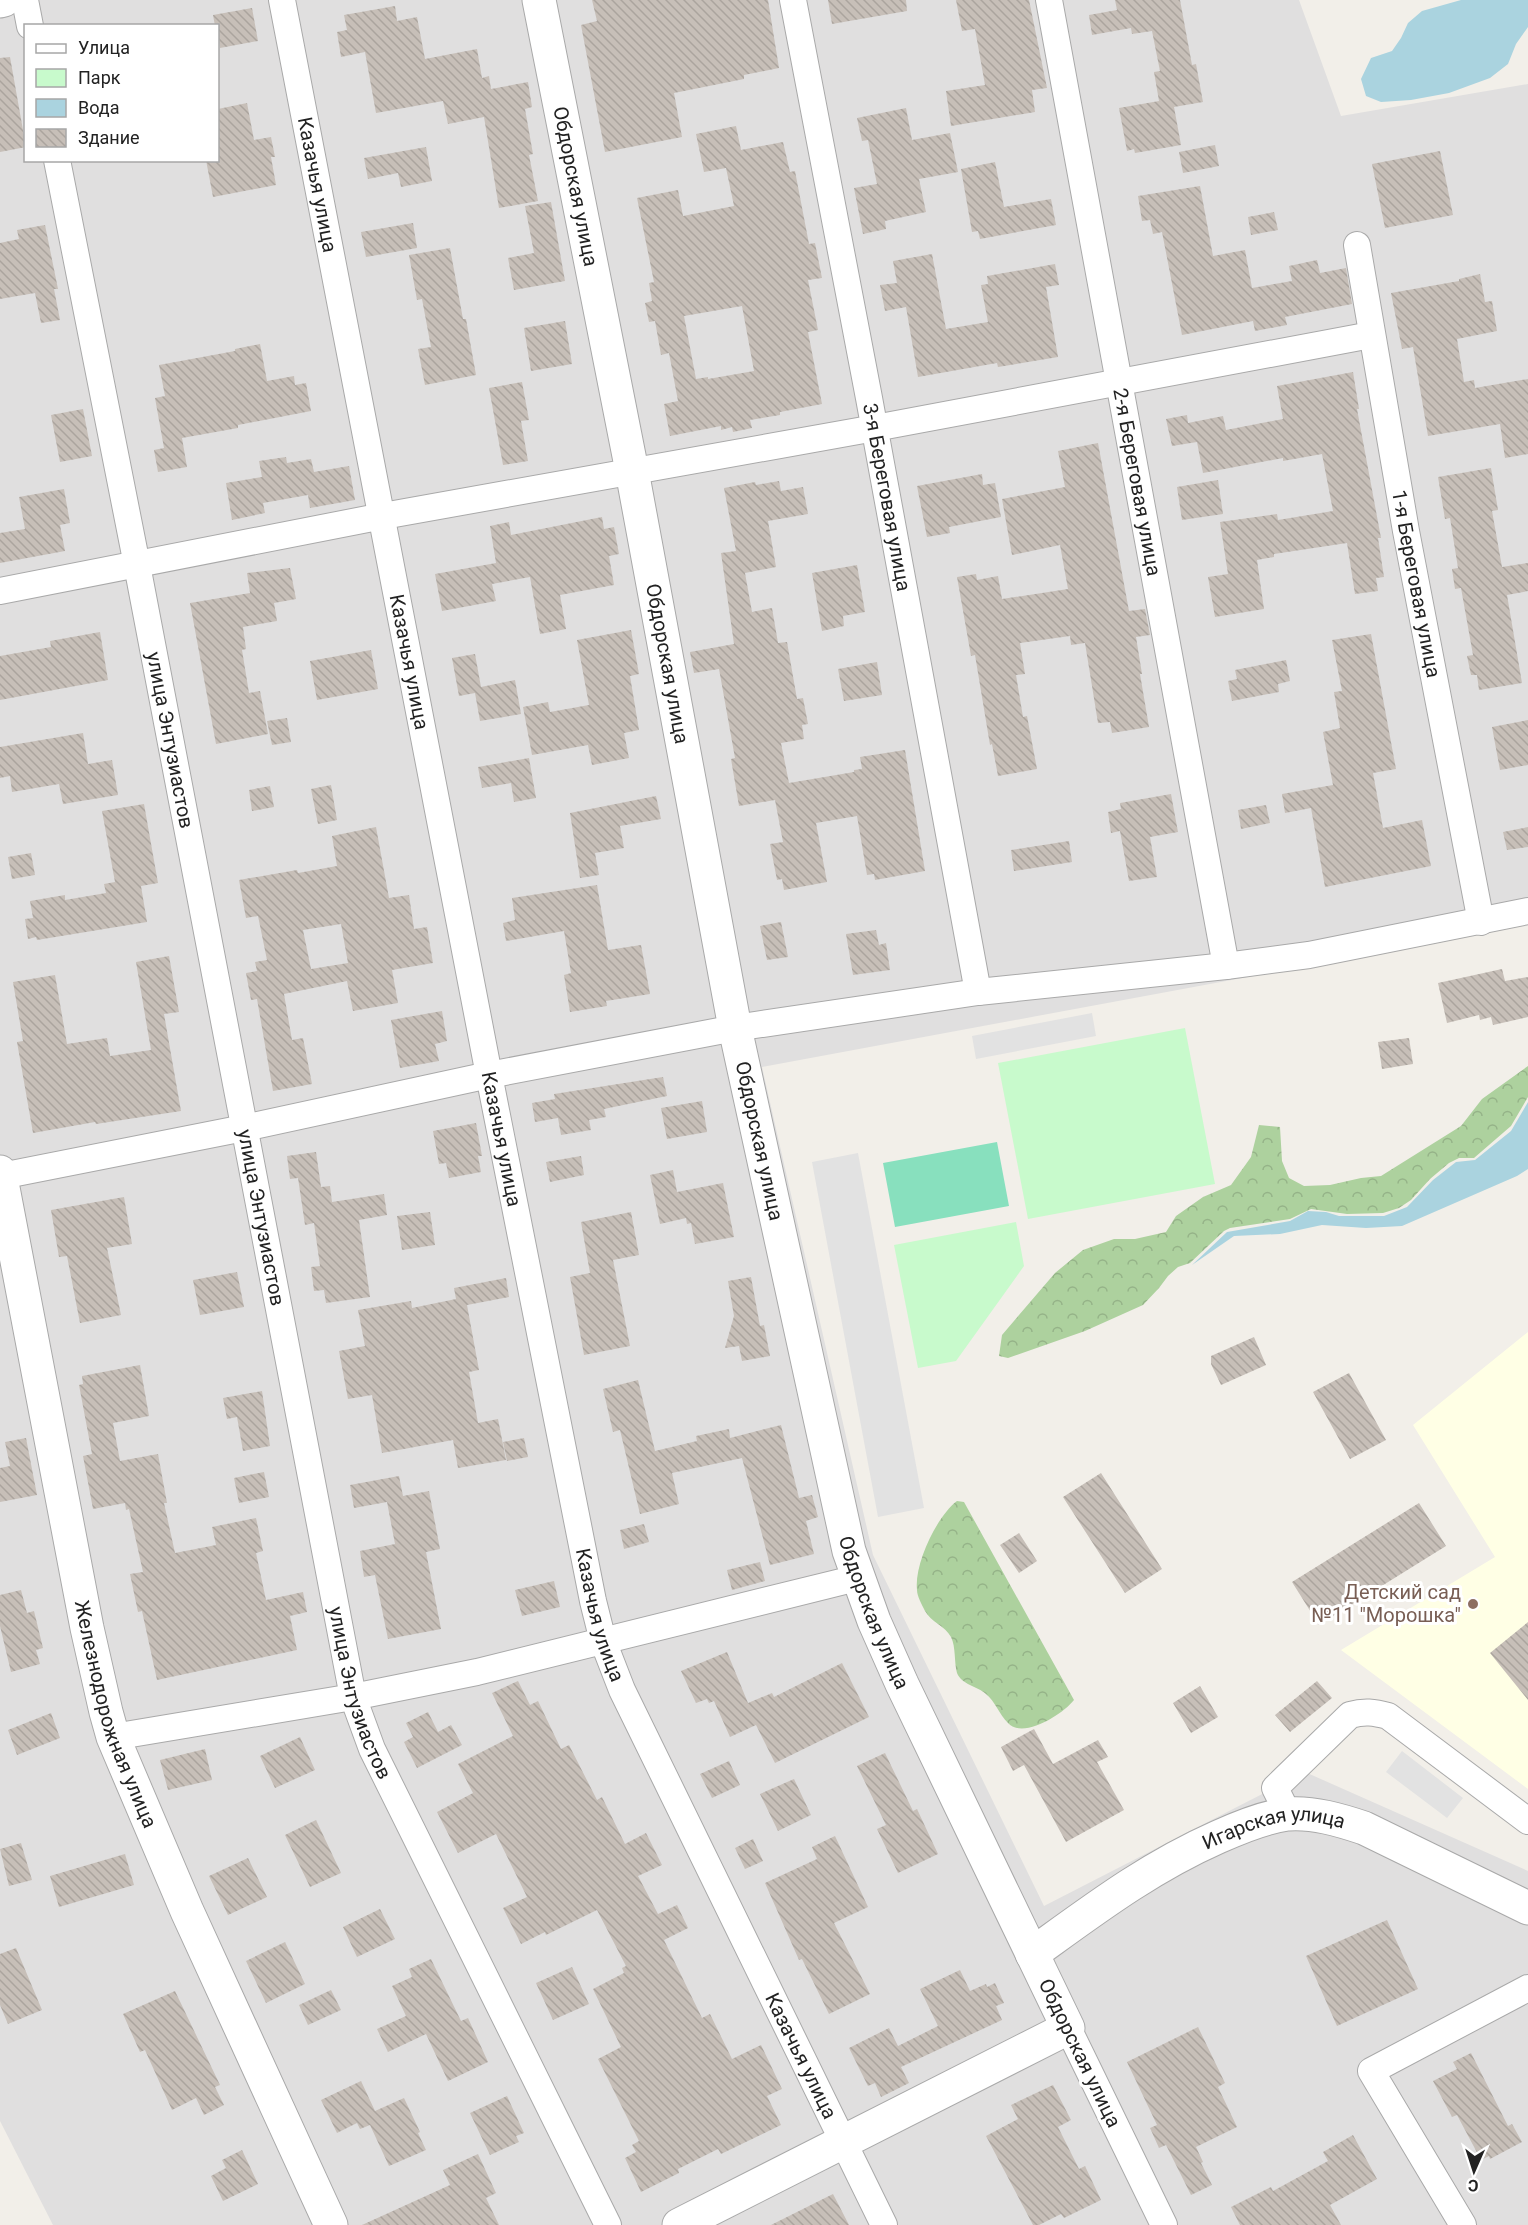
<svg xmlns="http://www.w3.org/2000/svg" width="1528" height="2225" viewBox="0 0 1528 2225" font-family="Roboto,sans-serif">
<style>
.residential{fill:#e0dfdf;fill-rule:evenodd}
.education{fill:#ffffe5}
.forest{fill:url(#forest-crowns)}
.park{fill:#c8facc}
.pitch{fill:#88e0be}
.parking{fill:#e2e2e2}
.water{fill:#aad3df}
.building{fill:url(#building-back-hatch);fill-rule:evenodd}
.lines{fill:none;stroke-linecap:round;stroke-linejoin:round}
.minor-casing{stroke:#a9a9a9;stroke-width:28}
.tertiary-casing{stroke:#a9a9a9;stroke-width:35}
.minor{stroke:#fff;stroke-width:26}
.tertiary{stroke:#fff;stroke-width:33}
.education-dot{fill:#8d6e63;stroke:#fff;stroke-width:2}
.labels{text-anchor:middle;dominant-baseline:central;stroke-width:6;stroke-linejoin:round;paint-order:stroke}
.street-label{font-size:20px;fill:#222;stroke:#fff}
.education-label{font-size:20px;fill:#785e54;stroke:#fff;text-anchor:end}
</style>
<defs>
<pattern id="forest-crowns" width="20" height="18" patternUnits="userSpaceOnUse" patternTransform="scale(1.5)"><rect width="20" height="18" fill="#add19e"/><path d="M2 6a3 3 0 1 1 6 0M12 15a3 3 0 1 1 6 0" fill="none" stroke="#95b388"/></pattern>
<pattern id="building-back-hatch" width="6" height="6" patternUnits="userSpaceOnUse" patternTransform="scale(1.5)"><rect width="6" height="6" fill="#c7bfb8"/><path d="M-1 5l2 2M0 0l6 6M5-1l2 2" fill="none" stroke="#aba49e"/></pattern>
</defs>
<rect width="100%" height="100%" fill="#f2efe9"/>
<!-- residential -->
<path class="residential" d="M0 0H1299L1341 116 1528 84V925L762 1067 873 1555 1044 1906 1305 1772 1528 1871V2225H53L0 2121ZM26 26H218V160H26Z"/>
<!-- education -->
<path class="education" d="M1528 1332V1789L1341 1650 1495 1557 1413 1425Z"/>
<!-- forest -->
<path class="forest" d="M1528 1066V1097L1511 1126 1474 1158H1459L1449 1163 1430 1179 1411 1200 1399 1208 1383 1213 1347 1214 1311 1209 1290 1219 1230 1228 1224 1231 1190 1263 1178 1267 1168 1276 1159 1288 1143 1305 1085 1331 1008 1358 999 1356 1002 1335 1055 1273 1083 1250 1114 1239H1135L1166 1232 1176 1216 1203 1197 1231 1185 1251 1157 1259 1125 1280 1127 1282 1161 1289 1178 1304 1186 1330 1185 1361 1178 1381 1176 1461 1126 1482 1099Z
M957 1501 964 1502 1074 1700C1063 1714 1023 1740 1008 1723 999 1714 995 1701 986 1694 977 1686 962 1685 957 1673 954 1662 956 1647 951 1637 945 1626 931 1622 925 1611 922 1605 917 1596 917 1590 914 1564 937 1516 957 1501Z"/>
<!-- park -->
<path class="park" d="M1185 1028 1215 1184 1028 1219 998 1063Z
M1016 1222 1024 1266 956 1361 918 1368 894 1245Z"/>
<!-- pitch -->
<path class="pitch" d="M997 1142 1009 1206 895 1227 883 1163Z"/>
<!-- parking -->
<path class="parking" d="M1092 1013 1096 1036 976 1059 972 1036Z
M858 1153 924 1508 878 1517 812 1162Z
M1402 1751 1463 1798 1447 1818 1386 1772Z"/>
<!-- water -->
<path class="water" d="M1461 0H1528V27L1516 44 1508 64 1490 78 1449 93 1411 100 1381 102 1366 96 1361 79 1371 58 1392 51 1401 38 1408 23 1422 11Z
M1528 1102V1169L1517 1176 1402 1226 1366 1228 1322 1225 1280 1234 1234 1236 1192 1265 1227 1232 1290 1221 1308 1211 1326 1212 1339 1216H1384L1407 1207 1433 1180 1456 1162 1475 1160 1511 1131Z"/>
<!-- building -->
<path class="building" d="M592 0H768L779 68 744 75V79L674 93 682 137 605 152 581 25 597 21Z
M828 0H906L907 11 832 24Z
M956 0H1029L1047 88 1032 90 1035 112 951 126 946 91 985 85 975 29 962 31Z
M1115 0H1180L1192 65 1196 64 1203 102 1174 107 1181 145 1135 153 1134 149 1127 151 1119 108 1159 101 1154 72 1160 71 1152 31 1132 34 1131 28 1092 35 1089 15 1117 10Z
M395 6 397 21 417 17 425 59 477 49 482 78 489 76 491 89 528 82 532 107 525 109 533 154 529 155 538 201 499 208 484 117 448 124 443 101 376 113 365 52 341 57 337 32 347 30 344 15Z
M252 8 258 41 220 48 218 26H215L213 15Z
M10 57 26 147 0 152V58Z
M247 103 254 140 271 137 275 157H271L276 185 213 197 206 160H218V109Z
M906 108 912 140 950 133 958 172 919 179 926 212 885 221 886 229 863 234 854 188 877 184 868 140 862 141 857 118Z
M736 126 741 150 783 142 790 172 795 171 809 244 815 243 822 278 808 280 818 330 808 332 822 404 780 412V415L750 420 752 428 733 432 732 427 721 430V426L670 436 664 404 678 401 669 353 661 355 655 321 649 322 645 303 652 301 649 283 654 282 637 198 678 190 683 216 734 206 726 168 704 172 696 134ZM742 306 754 371 708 379V377L696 379 684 316Z
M1215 145 1219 166 1183 173 1179 152Z
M426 147 432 181 401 187 398 173 368 179 364 158Z
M1440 151 1453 215 1385 228 1372 164Z
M995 162 1004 207 1051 199 1056 225 980 239 978 231 972 232 961 169Z
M1200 186 1213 256 1245 250 1252 288 1292 281 1289 266 1317 260 1320 273 1346 268 1352 304 1285 317 1287 325 1255 331 1253 321 1182 335 1162 232 1153 234 1150 220 1142 221 1138 196Z
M551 202 565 281 514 290 508 258 534 253 525 206Z
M1274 212 1278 230 1251 235 1248 217Z
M413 223 417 248 366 257 361 232Z
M45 225 58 289H54L60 320 41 323 35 293 0 299V243L19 239 17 230Z
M450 248 463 319H466L476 375 425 385 418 349 431 347 422 299 417 300 409 255Z
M932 254 946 329 988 322 981 285 988 284 987 276 1055 264 1059 285 1046 287 1058 357 998 367 997 363 918 377 906 307 885 311 880 285 897 283 893 261Z
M1480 274 1485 302 1492 301 1497 331 1457 339 1464 382 1474 380 1475 388 1528 379V454L1505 458 1500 424 1428 436 1413 347 1402 349 1391 293 1459 281V279Z
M565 321 572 364 531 371 524 328Z
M260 344 267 381 294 376 295 385 306 383 311 411 238 425V428L182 438 187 467 158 472 154 450 164 448 155 398 165 396 159 365 235 351V349Z
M1353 372 1359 409H1357L1381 538H1378L1384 577 1376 578 1378 591 1355 594 1347 543 1274 554V557L1257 560 1264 609 1215 617 1208 577 1228 574 1220 522 1277 514 1278 520 1333 511 1322 454 1283 461V458L1203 473 1197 442 1172 446 1166 419 1187 415 1188 423 1223 416 1226 430 1283 419 1277 386Z
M522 382 529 420 521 421 528 461 503 465 489 388Z
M83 409 92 456 60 462 51 415Z
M1098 443 1129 611 1145 609 1150 635 1136 637 1142 674H1140L1149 727 1112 733 1110 722 1098 723 1085 643 1071 645 1070 636 1020 643 1025 674 1016 675 1023 717 1027 716 1037 769 998 776 992 744 990 745 975 655 971 656 957 577 976 574 977 580 998 576 1002 599 1068 589 1060 545 1012 555 1002 499 1065 487 1058 451Z
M286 457 287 463 311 459 314 472 349 466 355 500 310 508 308 495 263 503 265 513 232 520 226 483 262 477 259 461Z
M1491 468 1498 510 1492 511 1502 567 1528 563V591L1507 595 1522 683 1479 690 1477 675H1471L1467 656 1473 655 1461 588 1455 589 1452 569 1458 568 1450 518 1445 519 1438 477Z
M982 474 983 485 995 483 1001 517 949 527 950 533 927 537 917 486Z
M1218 480 1223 514 1182 520 1177 487Z
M779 481 781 491 803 487 808 514 768 521 776 567 745 573 752 612 772 608 778 643 787 642 797 699 803 698 808 724 802 725 804 739 781 743 789 783 854 772V770L862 769 860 757 905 750 925 871 875 880 874 874 867 875 857 816 816 823 827 882 784 890 782 879 777 880 770 844 783 842 775 800 739 806 731 759 735 758 719 669 694 673 690 652 734 644 721 553 736 551 724 488 755 482 756 485Z
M64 489 70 523 60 525 65 551 0 563V533L25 529 19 497Z
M602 517 604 529 614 527 619 554 609 556 614 585 560 595 566 629 540 634 530 577 492 584 496 601 442 611 435 574 496 563 490 526 509 522 511 535Z
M857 565 865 612 843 616 844 626 822 631 812 573Z
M290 568 296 599 274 603 277 621 243 627 246 649 242 650 249 693 260 691 268 734 216 744 190 603 250 593 247 573Z
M631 630 639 674 630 676 639 730 624 733 629 758 592 765 588 745 532 755 523 707 548 702 550 712 589 705 577 640Z
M100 632 108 680 0 700V656L51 647 50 641Z
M1371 634 1396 769 1373 773 1383 828 1422 820 1431 866 1325 887 1311 808 1285 813 1282 794 1333 785 1323 732 1340 728 1334 692 1342 691 1332 640Z
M371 650 378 689 317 700 310 661Z
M475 654 481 687 515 680 521 714 480 721 475 693 459 696 452 658Z
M1286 660 1290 681 1278 684 1279 692 1232 701 1228 681 1237 679 1235 670Z
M877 662 882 695 844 701 838 669Z
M287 718 291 742 272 745 267 721Z
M1528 720V765L1500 770 1492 727Z
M83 733 88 764 112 760 118 795 63 804 59 784 12 792 10 776 0 778V747Z
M529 758 536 798 514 802 511 783 482 788 478 767Z
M331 785 337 820 318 824 311 789Z
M270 786 274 807 252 811 249 790Z
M1171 794 1178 832 1150 837 1157 877 1129 881 1120 831 1111 833 1108 812 1121 809 1120 803Z
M656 796 661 819 620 826 624 848 595 853 599 875 580 878 570 813Z
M144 804 158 883 141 886 147 922 37 940 36 937 28 939 25 919 33 918 30 901 65 895V900L106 893 104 884 115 882 102 811Z
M1266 805 1270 823 1241 829 1238 810Z
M376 827 389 898 409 895 414 929 427 927 433 963 392 970 398 1003 353 1011 347 981 284 994 292 1040 303 1038 312 1084 273 1091 257 999 251 1000 246 973 257 971 255 962 267 960 258 916 246 918 239 880 297 870 298 873 337 866 332 836ZM341 924 348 963 311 969 303 930Z
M1528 827V847L1507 850 1503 832Z
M1069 841 1072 862 1014 871 1011 850Z
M31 853 35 875 12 879 8 857Z
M597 885 608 950 641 945 650 994 606 1001 607 1006 570 1012 564 975 571 973 564 931 506 941 503 923 515 920 512 898Z
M781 922 788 957 767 960 760 926Z
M876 930 879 945 886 943 890 970 853 975 846 934Z
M169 956 179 1012 164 1014 181 1111 96 1124 95 1122 33 1133 17 1042 23 1041 13 982 55 975 67 1044 107 1038 110 1056 151 1050 136 962Z
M1502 969 1505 981 1528 977V1017L1493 1025 1491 1017 1480 1020 1479 1015 1447 1023 1438 983Z
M442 1011 447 1041 435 1044 439 1061 400 1068 391 1020Z
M1409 1038 1413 1064 1382 1069 1378 1042Z
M663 1077 667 1096 604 1109 606 1117 589 1120 591 1130 561 1135 558 1118 535 1122 532 1103 555 1099 554 1094Z
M702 1101 707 1132 667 1139 661 1108Z
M476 1123 482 1156H478L481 1172 449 1178 446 1163 439 1164 433 1131Z
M316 1152 321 1187 330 1186 332 1202 384 1194 387 1215 359 1220 370 1297 326 1303 324 1290 314 1291 311 1267 320 1266 314 1223 305 1225 298 1178 290 1179 287 1156Z
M581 1156 584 1175 550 1182 546 1162Z
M673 1170 677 1192 723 1183 734 1237 695 1244 691 1223 687 1224 686 1218 660 1224 650 1175Z
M124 1197 132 1244 107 1248 121 1315 80 1323 67 1256 59 1257 51 1210Z
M430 1212 435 1245 402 1250 397 1216Z
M631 1212 639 1255 613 1260 630 1346 584 1355 570 1277 590 1273 581 1222Z
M237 1272 244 1307 200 1315 193 1280Z
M751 1277 760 1326 764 1325 770 1356 742 1361 739 1346 725 1348 734 1316 728 1281Z
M506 1278 509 1297 467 1305 479 1370 469 1372 478 1423 498 1419 506 1460 458 1468 453 1440 382 1453 372 1395 348 1399 339 1351 365 1346 358 1310 411 1301 412 1308 456 1299 454 1288Z
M1254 1337 1266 1365 1221 1385 1211 1364V1356Z
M140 1365 149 1416 113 1423 120 1461 158 1454 167 1503H164L175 1553 216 1545 212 1527 256 1518 263 1551 256 1553 266 1600 303 1592 307 1612 290 1616 297 1650 157 1680 142 1611 138 1612 130 1574 143 1572 129 1509 126 1510 125 1503 93 1509 83 1456 92 1454 79 1385 83 1384 82 1376Z
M1349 1373 1386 1440 1350 1459 1313 1392Z
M638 1380 655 1451 697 1441 696 1436 729 1429 730 1438 781 1425 799 1498 812 1495 818 1517 806 1521 814 1554 770 1565 742 1458 672 1473 679 1504 640 1514 620 1430 613 1432 603 1389Z
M262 1391 270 1446 243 1451 237 1417 227 1419 223 1398Z
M26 1438 37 1495 0 1502V1468L10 1466 5 1442Z
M524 1438 528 1457 507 1461 503 1442Z
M264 1472 269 1497 239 1503 234 1478Z
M1101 1473 1162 1569 1125 1593 1063 1497Z
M399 1476 403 1496 429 1491 440 1549 426 1552 441 1629 388 1639 375 1575 364 1577 360 1551 395 1544 387 1502 354 1508 350 1485Z
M1419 1503 1446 1546 1319 1625 1292 1582Z
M644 1524 649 1542 624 1549 620 1530Z
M1019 1533 1037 1561 1019 1573 1000 1545Z
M760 1562 765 1581 732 1590 727 1570Z
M554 1581 560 1607 522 1616 515 1590Z
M21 1590 27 1613 34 1611 43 1648 36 1650 40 1664 11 1672 0 1626V1595Z
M1528 1622V1700L1490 1653Z
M727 1652 748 1703 772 1693 774 1697 842 1663 869 1717 775 1763 756 1725 730 1737 714 1701 709 1703 707 1699 696 1703 681 1671Z
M518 1681 530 1705 538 1701 561 1749 569 1745 597 1800 602 1797 625 1844 646 1833 662 1865 638 1876 658 1914 677 1905 688 1928 664 1940 702 2018 710 2014 732 2059 761 2045 782 2089 767 2096 781 2125 721 2154 718 2149 678 2169 679 2173 641 2192 625 2158 636 2152 632 2145 639 2141 598 2059 621 2047 593 1989 624 1973 622 1968 626 1966 597 1910 546 1935 545 1932 521 1944 503 1908 527 1897 496 1834 458 1853 437 1812 473 1793 458 1764 513 1736 492 1693Z
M1317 1681 1332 1698 1290 1732 1275 1715Z
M1200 1686 1218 1717 1191 1733 1173 1703Z
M428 1712 438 1732 451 1725 462 1745 417 1768 404 1742 413 1737 406 1723Z
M51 1713 60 1738 17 1755 8 1730Z
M1034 1729 1053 1764 1098 1740 1108 1757 1097 1762 1124 1810 1066 1842 1024 1765 1013 1771 1001 1747Z
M300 1737 315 1770 275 1788 260 1756Z
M205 1749 212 1780 168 1790 160 1760Z
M885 1753 913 1811 917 1809 938 1854 898 1873 877 1829 886 1825 857 1766Z
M729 1761 740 1785 712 1798 700 1774Z
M794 1779 811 1815 778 1831 760 1794Z
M316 1820 341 1873 310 1887 285 1835Z
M835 1836 868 1907 834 1923 870 1994 829 2014 802 1959 799 1960 765 1883 817 1859 812 1847Z
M753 1839 763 1861 745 1869 735 1848Z
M21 1843 32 1880 9 1886 0 1849Z
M125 1854 134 1885 59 1907 50 1876Z
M248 1858 267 1897 228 1915 209 1876Z
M380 1909 395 1939 357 1957 343 1927Z
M1387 1920 1418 1989 1337 2026 1306 1956Z
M285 1942 305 1984 266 2003 246 1961Z
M16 1948 42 2010 8 2024 0 2005V1954Z
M431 1959 461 2021 468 2018 488 2062 448 2081 426 2034 388 2052 377 2029 406 2016 392 1986 412 1977 409 1969Z
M572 1967 589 2004 553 2020 536 1983Z
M960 1970 970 1991 986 1984 987 1987 995 1983 1004 2003 996 2006 1002 2020 901 2067 909 2083 881 2097 875 2083 868 2086 849 2048 889 2028 898 2046 938 2026 920 1989Z
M331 1990 341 2010 308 2025 299 2005Z
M175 1991 220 2085 215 2087 224 2105 204 2115 196 2098 172 2110 145 2050 140 2052 123 2014Z
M1198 2027 1225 2083 1218 2087 1237 2127 1196 2147 1203 2162 1201 2163 1212 2185 1191 2195 1166 2145 1159 2148 1150 2128 1157 2125 1127 2062Z
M1471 2053 1508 2126 1512 2124 1522 2142 1490 2159 1489 2156 1481 2160 1457 2115 1452 2117 1433 2081 1457 2069 1453 2062Z
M361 2081 375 2111 404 2098 420 2132 418 2133 426 2150 389 2166 370 2125 360 2129 357 2123 337 2133 321 2100Z
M1053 2085 1071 2120 1058 2127 1079 2169 1085 2166 1101 2200 1064 2218 1061 2214 1039 2225H1033L986 2136 1018 2119 1011 2105Z
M507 2096 524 2133 516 2136 519 2142 490 2155 470 2113Z
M1353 2135 1377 2179 1330 2205 1341 2225H1240L1231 2207 1271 2187 1273 2191 1328 2161 1323 2152Z
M242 2150 258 2184 223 2201 211 2176 226 2168 222 2160Z
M478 2154 496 2193 486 2198 499 2225H362L450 2185 443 2170Z
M833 2194 849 2225H771Z"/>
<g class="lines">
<defs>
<g id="minor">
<path d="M25 0 30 26"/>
<path id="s1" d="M282 0 489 1075 593 1601 603 1641 622 1690 884 2225"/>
<path id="s2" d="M793 0 869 398 978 992"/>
<path id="s3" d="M1049 0 1226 966"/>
<path id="s4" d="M57 160 137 565 353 1697 372 1749 608 2225"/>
<path id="s5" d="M1357 245 1406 531 1481 922"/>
<path d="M0 591 383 516 875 428 1371 335"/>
<path d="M1 1176 244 1128 489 1075 735 1028 978 992 1226 966 1309 955 1528 911"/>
<path d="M113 1737 353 1697 477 1672 857 1578"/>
<path d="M1288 1814 1275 1788 1350 1715C1364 1711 1374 1712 1388 1716L1528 1821"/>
<path d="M1068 2028 1164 2225"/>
<path d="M1463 2225 1371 2071 1528 1988"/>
</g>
<g id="tertiary">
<path id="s6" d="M539 0 632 471 735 1028 849 1551 874 1621 902 1684 1068 2028 679 2225"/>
<path d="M0 1 4 0"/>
<path id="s7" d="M0 1172 87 1628 106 1712 113 1737 187 1911 331 2225"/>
<path id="s8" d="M1032 1954C1093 1910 1148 1868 1218 1837 1240 1827 1264 1817 1288 1814 1313 1812 1340 1820 1364 1828L1528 1908"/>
</g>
</defs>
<!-- minor casing -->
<use href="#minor" class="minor-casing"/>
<!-- tertiary casing -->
<use href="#tertiary" class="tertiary-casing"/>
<!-- minor -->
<use href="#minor" class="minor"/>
<!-- tertiary -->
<use href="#tertiary" class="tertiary"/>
</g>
<!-- markers -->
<circle class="education-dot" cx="1473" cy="1604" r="6"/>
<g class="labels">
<!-- street labels -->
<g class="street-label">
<text stroke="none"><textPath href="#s1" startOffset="188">Казачья улица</textPath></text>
<text stroke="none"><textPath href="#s6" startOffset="190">Обдорская улица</textPath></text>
<text stroke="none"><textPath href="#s3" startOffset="490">2-я Береговая улица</textPath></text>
<text stroke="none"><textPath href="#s2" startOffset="506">3-я Береговая улица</textPath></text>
<text stroke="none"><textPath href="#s5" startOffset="344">1-я Береговая улица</textPath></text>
<text stroke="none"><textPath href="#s1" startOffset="674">Казачья улица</textPath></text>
<text stroke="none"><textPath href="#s6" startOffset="676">Обдорская улица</textPath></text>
<text stroke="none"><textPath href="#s4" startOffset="591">улица Энтузиастов</textPath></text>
<text stroke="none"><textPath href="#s1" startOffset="1160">Казачья улица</textPath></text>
<text stroke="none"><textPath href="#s6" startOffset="1162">Обдорская улица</textPath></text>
<text stroke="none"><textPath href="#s4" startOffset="1077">улица Энтузиастов</textPath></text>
<text stroke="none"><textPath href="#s6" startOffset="1648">Обдорская улица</textPath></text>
<text stroke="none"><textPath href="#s1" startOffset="1646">Казачья улица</textPath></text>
<text stroke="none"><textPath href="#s4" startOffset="1563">улица Энтузиастов</textPath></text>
<text stroke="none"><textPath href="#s7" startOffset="555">Железнодорожная улица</textPath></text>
<text stroke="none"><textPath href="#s8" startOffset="278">Игарская улица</textPath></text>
<text transform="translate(1080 2053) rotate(64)">Обдорская улица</text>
<text stroke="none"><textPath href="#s1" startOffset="2132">Казачья улица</textPath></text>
</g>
<!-- education labels -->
<g class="education-label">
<text x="1461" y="1592">Детский сад<tspan x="1461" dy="23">№11 "Морошка"</tspan></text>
</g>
</g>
<!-- legend -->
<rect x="24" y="24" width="195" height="138" fill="#ffffff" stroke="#a7a7a7" stroke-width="1.5"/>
<rect x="36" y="44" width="30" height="9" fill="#ffffff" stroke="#a7a7a7" stroke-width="1.5"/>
<text x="78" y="54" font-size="18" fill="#222222">Улица</text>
<rect x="36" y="69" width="30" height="18" fill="#c8facc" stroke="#a7a7a7" stroke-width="1.5"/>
<text x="78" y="84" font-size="18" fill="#222222">Парк</text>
<rect x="36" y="99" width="30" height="18" fill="#aad3df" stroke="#a7a7a7" stroke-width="1.5"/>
<text x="78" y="114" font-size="18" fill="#222222">Вода</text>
<rect x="36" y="129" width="30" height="18" fill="url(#building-back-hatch)" stroke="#a7a7a7" stroke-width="1.5"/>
<text x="78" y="144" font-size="18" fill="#222222">Здание</text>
<!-- north arrow -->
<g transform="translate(1474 2171) rotate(183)" stroke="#ffffff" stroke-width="4.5" paint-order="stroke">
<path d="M0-4.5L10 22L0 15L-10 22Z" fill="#222222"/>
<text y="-9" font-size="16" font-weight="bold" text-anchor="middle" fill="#222222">С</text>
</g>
</svg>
